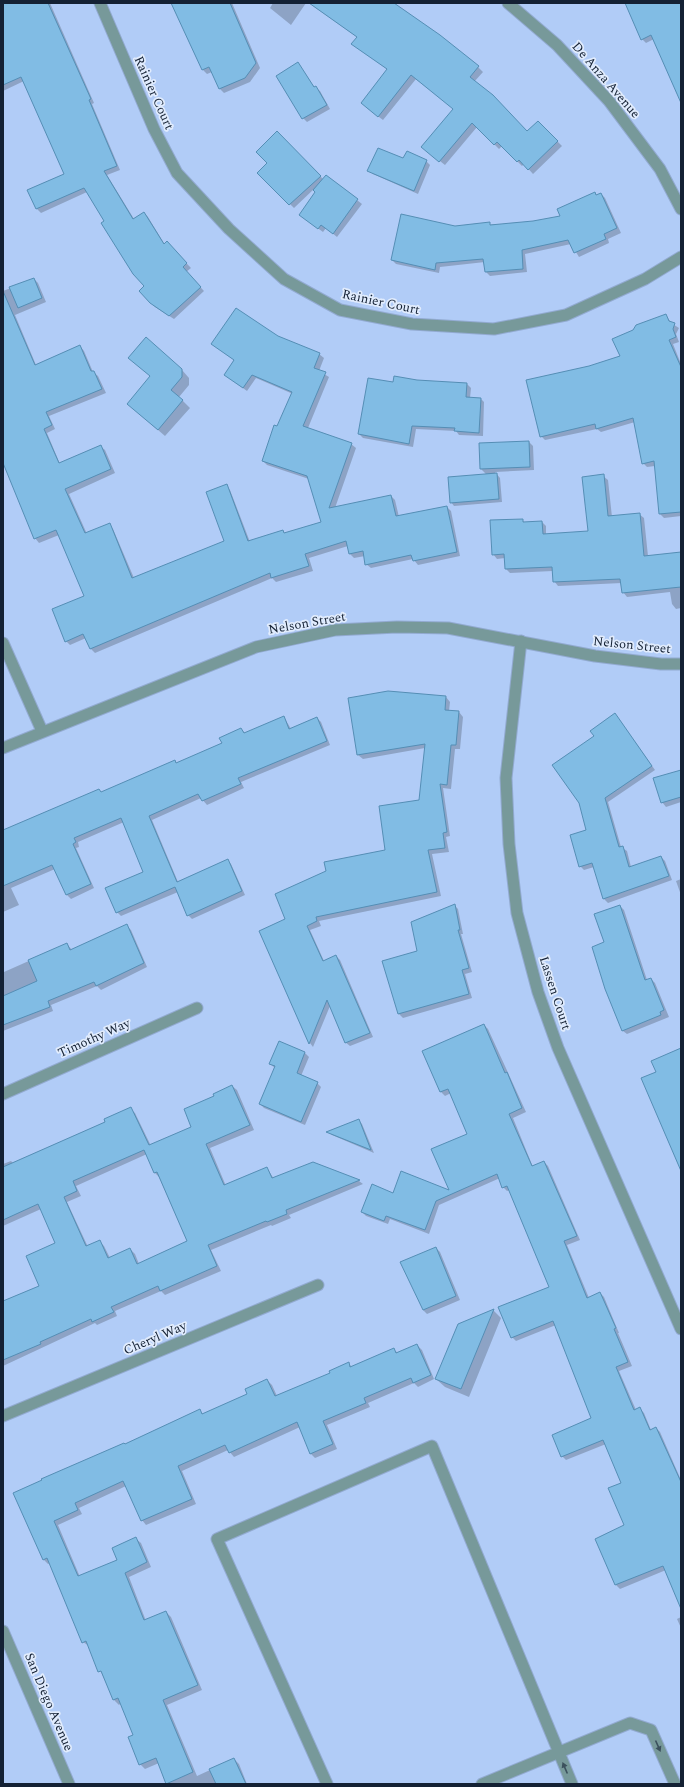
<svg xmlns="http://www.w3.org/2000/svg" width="684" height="1787" viewBox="0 0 684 1787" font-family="Spectral,serif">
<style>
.shadow{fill:#0003;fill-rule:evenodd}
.building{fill:#81bce4;stroke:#558eb5;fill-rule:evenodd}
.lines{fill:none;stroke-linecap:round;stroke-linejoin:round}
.service-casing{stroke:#92aad0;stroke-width:13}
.minor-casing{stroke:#92aad0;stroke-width:13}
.tertiary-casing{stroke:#92aad0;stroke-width:13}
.service{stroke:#77999a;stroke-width:11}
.minor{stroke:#77999a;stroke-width:11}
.tertiary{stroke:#77999a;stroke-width:11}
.oneway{fill:#3c515d}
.labels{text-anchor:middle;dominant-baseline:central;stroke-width:3.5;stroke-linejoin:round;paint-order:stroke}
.street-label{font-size:13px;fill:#142134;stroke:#e1ecfd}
</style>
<rect width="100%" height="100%" fill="#b1ccf7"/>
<!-- shadow -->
<path class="shadow" d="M3 3H50L94 103 92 104 120 170 107 175 134 219 144 213 148 217 165 245 167 243 191 268 186 272 204 291 174 319 155 307 140 291 145 286 87 192 41 213 37 209 29 190 65 174 24 81 3 91Z
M172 3H232L260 68 250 82 224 93 220 89 212 72 207 74 203 70Z
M273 3H306L291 25 270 8Z
M309 3H392L478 67 483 72 474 82 527 132 538 122 562 146 533 174 524 164 522 166 502 146 499 149 477 127 445 165 427 151 454 109 416 79 383 120 367 108 388 70 353 44 357 37Z
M626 3H681V88L654 39 646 43 642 39Z
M298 64 315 88 320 91 330 109 307 122 303 118Z
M277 133 323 179 326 176 362 204 337 237 326 228 323 232 305 219 316 192 314 189 294 208 258 173 268 163Z
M404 160 426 161 430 165 418 194 373 174 369 170Z
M594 193 597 196 601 194 605 198 621 233 608 239 609 243 579 257 571 244 525 254 527 272 490 276 486 272 485 262 440 267 439 273 396 264 392 260 455 227 533 222 561 217Z
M34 279 38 283 46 302 15 315 36 365 80 346 84 351 93 372 98 376 106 393 49 416 55 429 47 433 60 464 100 446 105 450 115 473 69 494 87 534 109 524 113 529 134 578 226 542V486L230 490 250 542 283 532 285 534 323 522 309 479 267 465 263 461 293 394 256 378 247 391 225 375 234 360 213 344 277 337 319 354 324 358 319 371 329 377 308 428 351 444 356 448 335 508 391 496 395 500 399 517 447 507 451 511 460 556 418 565 413 559 371 568 366 564 365 556 354 558 350 554 348 546 309 558 313 571 276 582 272 578 95 653 91 649 86 638 70 645 66 641 85 596 59 535 39 543 35 538 3 461V291Z
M666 315 671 323 679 328 676 334 679 342 673 344 681 364V516L664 518 660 514 655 466 647 467 643 463 635 422 601 432 597 429 545 440 541 436 590 367 621 357Z
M182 370 189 378V385L179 397 190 408 165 436 136 411Z
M417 381 467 384 471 388 470 398H480L484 402 483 436 459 435 456 431 416 429 413 447 363 438 359 434 394 383Z
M529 442 533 446 534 470 495 472 500 478 502 502 454 506 451 502 486 474 481 469Z
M603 476 608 480 612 517 639 514 644 518 648 556 681 553V608L676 609 672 604 670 592 627 597 623 592 622 583 558 586 554 581 553 571 510 573 506 569 505 558 497 559 493 554 522 520 525 523 542 522 546 526V535L589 532Z
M446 697 450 702 449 711 459 712 463 717 460 749H455L451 789 443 788 450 836 446 837 449 852 432 854 441 896 319 921 321 926 310 930 324 961 336 956 340 960 373 1037 350 1046 345 1042 330 1006 313 1047 310 1043 260 931 287 919 386 850 420 801 425 748 363 759 358 755Z
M615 714 655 770 608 802 621 847 627 851 631 867 661 857 665 861 672 880 608 903 604 899 594 867 584 870 580 866 588 830 595 736Z
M284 717 291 729 317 718 321 722 330 745 241 782 244 788 207 805 201 798 152 820 178 882 227 860 231 864 245 895 192 919 188 915 178 892 121 916 117 912 145 872 124 822 78 842 79 847 76 848 94 888 71 899 67 895 55 869 11 888 19 905 3 912V837L99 790 102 793 175 761 177 764 223 743 241 729 245 733Z
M681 771V802L666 807 662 802Z
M681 879V895L676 881Z
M454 905 458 909 463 934H461L472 972 465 974 472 998 403 1018 399 1014 383 962 418 952Z
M620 906 624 910 647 980 651 979 655 983 669 1017 627 1034 623 1031 605 943Z
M127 926 131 930 147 967 101 990 97 986 51 1005 53 1011 3 1031V970L4 972 67 944 72 950Z
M484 1025 488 1029 526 1112 513 1118 533 1167 544 1162 548 1166 580 1240 567 1245 589 1298 600 1293 604 1297 619 1333H618L632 1366 619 1371 636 1410 640 1409 644 1413 651 1430 656 1428 660 1432 681 1480V1599L666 1570 620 1589 616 1585 596 1539 625 1526 622 1483 606 1444 566 1460 562 1456 592 1419 556 1325 516 1341 512 1337 550 1287 510 1190 507 1191 503 1187 500 1178 439 1205 429 1234 390 1219 388 1224 366 1216 362 1212 394 1194 451 1192 468 1134 451 1093 445 1096 441 1092 424 1052Z
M279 1042 305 1053 309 1057 301 1076 317 1083 321 1087 305 1125 264 1108 260 1104 275 1068 270 1064Z
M232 1086 237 1090 254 1130 210 1148 226 1186 267 1168 274 1179 313 1163 359 1181 363 1184 289 1215 291 1218 272 1226 271 1225 211 1250 221 1271 165 1295 161 1291 115 1311 117 1316 97 1325 95 1323 3 1366V1302L40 1286 56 1244 41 1209 3 1226V1164L11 1161 13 1163 106 1122 130 1109 135 1113 151 1146 193 1127 215 1097ZM147 1154 155 1173 159 1177 188 1242 139 1264 135 1254 130 1249 110 1258 104 1246 100 1242 88 1247 67 1202 81 1196 76 1186Z
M358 1120 362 1124 374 1153 332 1135 328 1132Z
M436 1248 440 1252 460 1300 427 1314 423 1310Z
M493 1310 501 1318 469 1397 445 1387 436 1379 459 1324Z
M417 1345 422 1350 434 1379 418 1387 414 1383 368 1403 370 1407 327 1425 337 1449 315 1458 311 1454 300 1427 234 1457 228 1450 182 1471 196 1504 146 1525 142 1520 126 1486 79 1508 82 1514 58 1525 80 1577 118 1560 136 1539 141 1543 151 1567 129 1577 146 1621 166 1612 171 1617 202 1690 167 1705 197 1776 234 1759 239 1764 247 1784H167L159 1763 145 1769 140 1764 134 1736 121 1703 119 1705 114 1700 89 1646 83 1642 50 1563 48 1564 44 1560 14 1494 200 1411 203 1414 249 1395 267 1380 272 1385 277 1396 331 1374 348 1363 352 1367 393 1349 398 1353Z
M681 1617V1628L677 1619Z"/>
<!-- building -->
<path class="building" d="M3 3H48L91 99 89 100 117 166 104 171 133 219 144 212 164 244 167 241 187 263 183 267 201 287 169 316 150 303 139 291 144 286 133 274 101 223 104 221 84 188 36 209 27 190 64 174 21 77 3 85Z
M171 3H230L256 63 245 78 219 89 209 67 202 70Z
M309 3H394L440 35 479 66 470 77 493 95 527 131 538 121 558 141 528 170 519 160 517 162 497 142 494 145 472 123 439 162 421 147 453 109 411 75 378 117 361 103 387 69 351 44 357 37Z
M625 3H681V103L651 35 641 40Z
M298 62 314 87 316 86 327 105 302 119 276 76Z
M277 131 321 176 289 205 257 173 267 163 256 152Z
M378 148 403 158 407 151 427 160 414 191 367 171Z
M326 175 358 199 333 234 321 225 318 229 299 215 315 192 313 190Z
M595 192 596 195 601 193 617 228 604 234 606 239 574 253 568 240 522 250 523 269 485 272 483 259 436 263 435 270 391 260 401 214 455 226 490 222V225L533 221 560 216 557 209Z
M34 278 42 298 18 308 9 287Z
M3 291 35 365 80 345 91 371H94L102 389 46 412 52 425 44 429 59 463 101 445 111 469 65 489 85 533 110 523 132 578 224 541 206 492 227 484 248 541 283 530 284 533 321 522 307 476 262 461 274 425 277 426 292 392 252 375 243 388 224 375 234 360 211 344 236 308 278 336 320 353 314 368 326 372 303 426 352 443 329 508 391 495 396 516 447 506 457 552 413 561 411 555 365 565 363 551 349 554 346 541 305 554 309 566 271 578 270 573 90 649 83 634 65 642 52 609 84 596 56 530 34 539 3 463Z
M666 314 669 321 675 323 673 329 676 337 669 340 681 367V512L659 514 654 461 642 464 633 418 596 429 595 424 540 437 526 380 589 366 620 356 612 339 633 330 636 325Z
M146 337 182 369V377L171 390 183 400 158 430 127 404 150 376 128 358Z
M394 376 417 380 467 383 466 397 481 398 479 433 454 431 455 428 412 426 409 444 358 434 368 378 393 382Z
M529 441 530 467 480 469 479 443Z
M497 473 499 499 450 503 448 477Z
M604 474 608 516 640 513 644 556 681 552V587L622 593 620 579 553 582 552 567 505 569 504 554 492 555 490 520 523 519V522L542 521 543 534 588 531 582 477Z
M388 691 446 696 445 710 459 711 456 745H451L447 785 440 784 447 832 443 833 445 848 428 850 437 892 316 917 317 921 307 926 323 961 336 955 370 1033 345 1043 327 1000 309 1044 259 931 285 919 275 894 326 871 324 862 385 850 379 806 419 800 425 744 357 755 348 698Z
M615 713 652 766 605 798 619 847 623 846 629 867 661 856 669 876 603 899 592 863 579 867 570 835 586 830 579 803 552 765 594 736 590 731Z
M284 716 289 729 317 717 327 741 238 778 241 784 202 801 198 794 149 816 177 882 228 859 242 891 187 916 175 887 116 913 105 888 143 872 121 818 74 838 76 842 73 844 91 884 66 895 52 865 3 886V830L99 789 101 792 175 760 176 763 222 743 219 738 241 728 244 733Z
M681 770V797L661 803 653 778Z
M455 904 460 930H458L469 968 462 970 469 994 398 1014 382 961 417 951 411 922Z
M620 905 645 980 651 978 664 1010 660 1012 661 1015 622 1031 605 989 592 947 604 942 594 914Z
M127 924 144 963 96 986 94 982 48 1001 50 1007 3 1025V996L37 981 28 960 67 943 70 950Z
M484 1024 505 1073 507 1072 522 1108 509 1114 532 1166 544 1161 577 1236 564 1241 587 1298 600 1292 616 1328 614 1329 628 1362 616 1367 634 1410 640 1407 650 1430 656 1427 681 1482V1609L663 1566 615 1585 595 1539 624 1525 608 1488 621 1483 603 1440 561 1457 552 1435 591 1418 553 1321 511 1338 498 1307 549 1287 507 1186 502 1188 497 1174 436 1201 425 1230 386 1216 384 1221 361 1212 372 1184 393 1193 401 1171 449 1190 431 1149 467 1134 448 1089 440 1092 422 1051Z
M279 1041 305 1052 297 1073 318 1082 301 1122 259 1104 275 1066 269 1064Z
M681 1048V1171L641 1078 656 1072 651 1061Z
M232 1085 250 1125 206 1144 224 1185 267 1167 272 1178 313 1162 360 1180 286 1210 287 1214 267 1222 266 1221 208 1245 217 1266 160 1291 158 1286 111 1307 114 1312 92 1322 91 1319 40 1342 41 1344 3 1360V1301L39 1286 26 1256 55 1243 38 1204 3 1220V1167L105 1122 104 1119 131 1107 149 1145 191 1127 184 1109 214 1096 213 1094ZM144 1150 154 1173 157 1172 187 1241 137 1264 130 1248 108 1258 100 1240 86 1246 64 1197 77 1191 73 1181Z
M359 1119 371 1150 326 1132Z
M436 1247 456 1296 423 1310 400 1262Z
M494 1309 461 1389 435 1379 458 1324Z
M417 1344 431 1375 413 1383 411 1378 364 1398 366 1403 323 1421 333 1444 310 1454 297 1422 229 1453 225 1445 178 1466 192 1499 141 1521 123 1481 75 1503 78 1510 54 1521 78 1576 117 1560 112 1548 136 1537 147 1562 125 1573 144 1620 166 1611 198 1685 163 1700 193 1772 166 1784 156 1758 139 1765 128 1737 133 1735 118 1698 113 1700 101 1671 98 1672 86 1641 82 1643 47 1558 43 1560 13 1493 42 1480 41 1479 124 1443 125 1444 200 1409 202 1414 247 1394 245 1389 267 1379 275 1396 330 1373 329 1371 349 1362 350 1367 394 1348 396 1353Z
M234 1758 246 1784H216L209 1769Z"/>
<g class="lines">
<defs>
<path id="service" d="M327 1784 217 1539 432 1446 572 1784
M482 1784 630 1723 651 1730 675 1784"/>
<path id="minor" d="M100 3 154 129 177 173 229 229 284 279 340 310 412 324 494 329 566 315 645 279 681 257
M521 641 506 778 509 844 517 913 538 992 558 1048 681 1329
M3 643 42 731
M3 1094 197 1008
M3 1416 318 1285"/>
<path id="tertiary" d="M508 3 557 45 609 101 660 169 681 209
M3 748 256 647 335 630 397 627 448 628 595 656 661 664H681
M3 1631 69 1784"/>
</defs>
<!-- service casing -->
<use href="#service" class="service-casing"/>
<!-- minor casing -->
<use href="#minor" class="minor-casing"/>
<!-- tertiary casing -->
<use href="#tertiary" class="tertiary-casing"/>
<!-- service -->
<use href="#service" class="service"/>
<!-- minor -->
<use href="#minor" class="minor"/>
<!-- tertiary -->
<use href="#tertiary" class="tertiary"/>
</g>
<!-- one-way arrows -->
<defs><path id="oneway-solid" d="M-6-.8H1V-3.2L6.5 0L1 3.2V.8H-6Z"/></defs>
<g class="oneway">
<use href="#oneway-solid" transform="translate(658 1746) rotate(66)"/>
<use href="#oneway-solid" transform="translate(565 1768) rotate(-113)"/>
</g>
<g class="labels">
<!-- street labels -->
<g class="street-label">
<text transform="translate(606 80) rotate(49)">De Anza Avenue</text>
<text transform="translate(154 93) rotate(66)">Rainier Court</text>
<text transform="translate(381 302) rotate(12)">Rainier Court</text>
<text transform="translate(307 623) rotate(-10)">Nelson Street</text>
<text transform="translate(632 645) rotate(6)">Nelson Street</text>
<text transform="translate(555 993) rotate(72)">Lassen Court</text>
<text transform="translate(94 1038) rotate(-24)">Timothy Way</text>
<text transform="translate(155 1338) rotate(-23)">Cheryl Way</text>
<text transform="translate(49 1702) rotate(67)">San Diego Avenue</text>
</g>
</g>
<!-- border -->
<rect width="684" height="1787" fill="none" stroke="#142134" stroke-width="8"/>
</svg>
